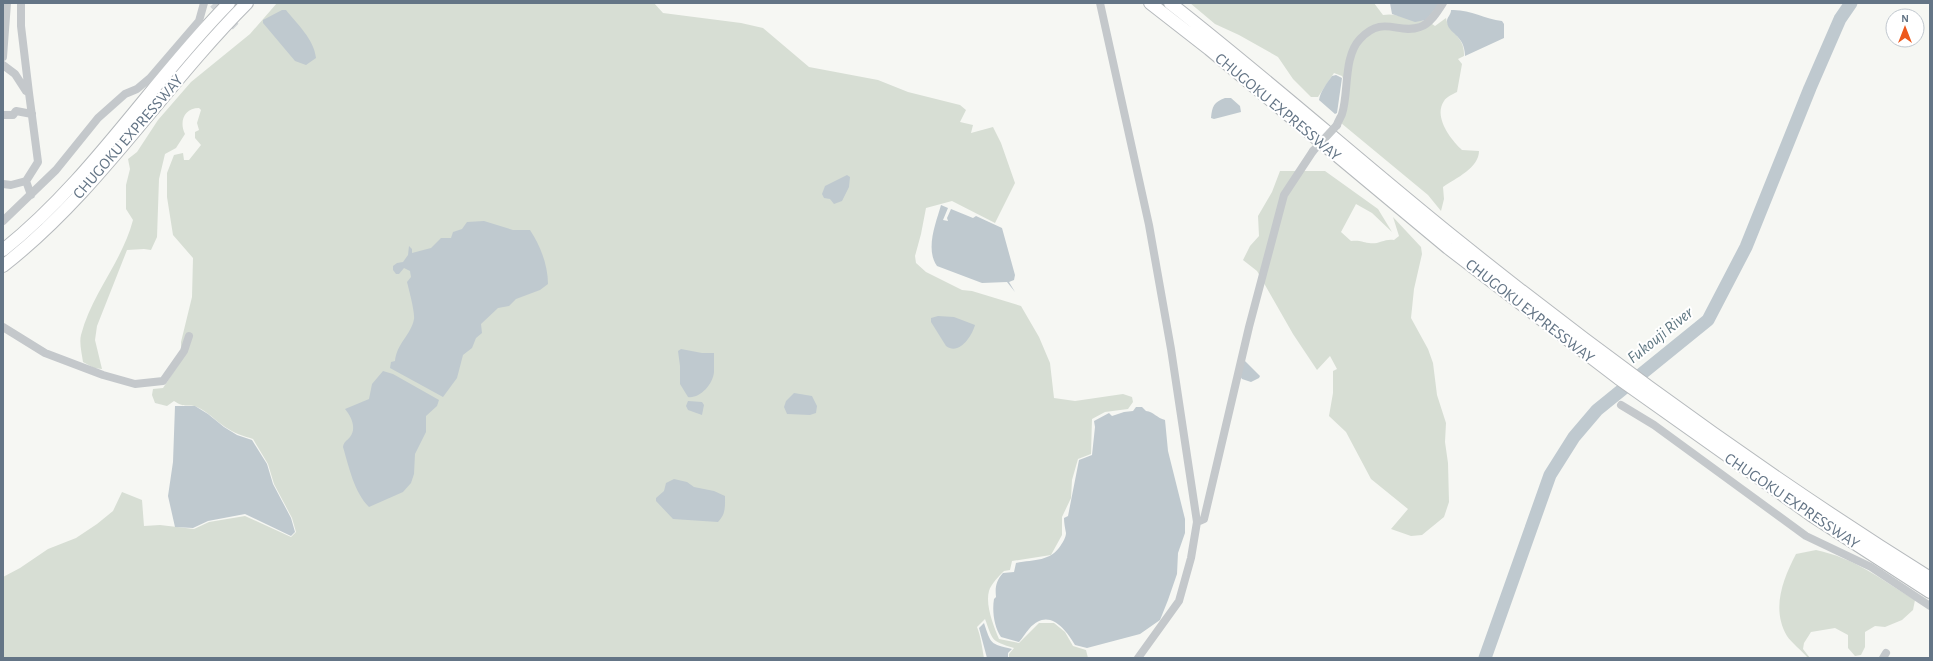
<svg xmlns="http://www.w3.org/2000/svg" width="1933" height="661" viewBox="0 0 1933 661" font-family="'Alegreya Sans',sans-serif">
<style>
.green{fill:#d7ded4}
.water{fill:#bfc9cf}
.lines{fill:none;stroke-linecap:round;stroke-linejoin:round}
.river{stroke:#bfc9cf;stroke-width:13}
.minor-tunnel{stroke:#d2d6d8;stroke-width:8;stroke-dasharray:8 4;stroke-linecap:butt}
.highway-casing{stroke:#b6babd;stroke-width:14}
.minor{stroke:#c4c8cb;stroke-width:8}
.highway{stroke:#fff;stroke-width:12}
.minor-bridge{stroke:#c4c8cb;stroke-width:8}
.labels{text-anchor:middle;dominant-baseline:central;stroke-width:4;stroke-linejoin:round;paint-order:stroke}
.street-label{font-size:16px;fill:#647586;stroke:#fff}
.water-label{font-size:17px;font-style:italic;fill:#5f7782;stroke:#fff}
</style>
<rect width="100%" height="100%" fill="#f6f7f3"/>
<!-- green -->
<path class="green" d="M277 3H654L663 13 741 23 763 28 809 67 878 80 908 92 960 105 966 110 960 122 973 125 971 133 993 127 1001 143 1015 183 995 223 952 201 926 208 921 234 915 256 916 263 926 272 962 290 972 291 1021 306 1039 337 1050 363 1054 398 1075 401 1123 394 1132 397 1133 402 1128 409 1105 412 1092 419 1091 454 1078 459 1072 480 1071 498 1062 517V535L1051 555 1012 561 1010 570 1004 571C999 576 991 584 989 591 985 605 994 627 999 639L1019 643 1039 623H1054L1065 632 1073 646 1086 650 1088 658H1009V654L1014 648C991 641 993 641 985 619L977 627C981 637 982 647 984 658H3V577L20 568 48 549 76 538 97 524 113 511 122 492 142 500 144 526 160 525 194 529 209 522 245 516 291 537 296 532 292 518 274 484 268 464 253 439C243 436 234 433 225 427 215 420 208 412 197 407 188 403 186 409 174 401L167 406 155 403 152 395 153 389 163 388 181 361V342L192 297 193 258 173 235 167 197V173L174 155 183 153 184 160H189L201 145 195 138V132L199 130 197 123 201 110 199 108C184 108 179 122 185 134L176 148 165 154 159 179 157 237 151 250 144 249 127 250 97 326 95 340 102 369 94 368 83 362C82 354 79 343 81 335 92 293 122 262 133 220L126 209V185L130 169 128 159 137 152 158 120 191 82 250 34Z
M1190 3H1374L1383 15C1401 12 1408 23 1426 20L1435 26 1446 18C1449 35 1465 35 1464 56L1458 59 1462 64 1457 92C1453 94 1446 97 1444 101 1433 117 1451 140 1462 150L1479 151C1479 168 1456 178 1443 187L1444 199 1441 211 1428 195 1341 123 1349 92 1342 76 1334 73 1318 97H1311L1293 79 1278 57 1239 35 1215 24Z
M1280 171H1325L1378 209 1392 232 1372 213 1356 204 1341 232 1351 241C1361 240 1361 242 1369 243 1378 245 1385 238 1394 240L1399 236 1393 217 1421 247 1422 254 1414 289 1411 318 1428 349 1433 363 1437 395 1446 423 1445 442 1448 463 1449 502 1444 517 1422 535 1411 536 1391 529 1408 509 1371 479 1346 432 1329 416 1333 393V371L1337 369 1330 356 1317 370 1293 334 1257 271 1243 260 1250 246 1259 236 1258 216 1272 192Z
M1816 550C1855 558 1882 580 1915 600L1913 610 1902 620 1885 627 1875 626 1865 632V647L1861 655 1855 656 1848 648V635L1835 628 1811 632 1804 643 1803 649 1810 658H1808C1802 651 1791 642 1787 636 1771 609 1783 579 1796 554Z"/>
<!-- water -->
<path class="water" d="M1390 3H1440L1426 20 1415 22 1392 14Z
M282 10H286C297 24 314 39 316 58L306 65 295 61 263 23V20Z
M1451 10C1470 9 1484 19 1502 21L1504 24V38L1465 56C1465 34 1447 34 1447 21 1447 17 1451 15 1451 10Z
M1336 75 1342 78 1337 113 1335 114 1319 100C1320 92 1327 83 1332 76Z
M1225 98H1231L1240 106 1241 112 1214 119 1211 118C1212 106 1214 102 1225 98Z
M847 175 850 177 849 187 842 201 834 204 830 199 824 198 822 194 825 186Z
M941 205 948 208 943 220 948 221 947 218 951 209 973 218 976 216 1002 228 1015 275 1014 280 1009 282 1015 292 1007 282 982 283 937 266C925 249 936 223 941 205Z
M484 221 513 230H530C540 245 548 265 548 284L540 290 516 299 509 306 498 308 481 324 482 333 476 338 472 348 463 355 457 378 443 397 390 368 391 362 395 361C397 343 411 335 414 319 415 312 409 290 407 282L411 277 410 271 404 268 399 274H396L393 270V266L397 263 403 262 408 255 409 246 412 249V253L431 248 441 238H451L453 232 462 229 467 222Z
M938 316 954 317 975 325C972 336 959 356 946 346L931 322V318Z
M681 349 702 353H714C714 359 714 366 714 372 713 385 699 399 688 397L680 384V366L678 351Z
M1244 360 1260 376 1259 378 1251 382 1242 379 1240 376Z
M383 371 393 374 439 400 437 406 426 416V432L415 454 414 474 411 483 403 492 369 507C354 492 349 467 343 447 344 441 347 441 350 437 357 428 351 416 345 409L369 399 372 384Z
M794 393 812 396 817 406 816 413 810 415 787 414 784 407 786 401Z
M688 401 702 402 704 405 702 415 688 410 686 406Z
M175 406H195L208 414 224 427 237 435 252 440 267 464 273 484 291 518 295 532 291 536 245 514 208 521 193 528 175 527 168 496 173 462Z
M1136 407H1142L1146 411C1154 412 1157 418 1165 420L1168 451 1185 519V533L1178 553 1177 574 1168 600 1160 620 1140 634 1087 648 1075 645C1065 628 1048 607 1029 629 1025 633 1023 638 1019 642L1001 637C994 627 992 611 994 599L996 597C995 587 996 581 1003 573L1014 572 1016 563C1035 559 1050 562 1061 545 1063 542 1066 537 1066 533 1065 528 1064 523 1064 518L1068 516 1079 460 1092 455 1095 427 1094 421 1109 413 1112 416 1124 412 1133 411Z
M674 479 687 482 694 487 714 491 725 496C725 506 726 514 718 522L673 519 656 501V498L664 491 666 483Z
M984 623C991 644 990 644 1012 649L1008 653V658H987L979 628Z"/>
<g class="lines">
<!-- river -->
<path class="river" d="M1485 658 1550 475 1574 437 1597 410 1708 320 1746 247 1810 88 1840 19 1851 3"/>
<!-- minor-tunnel -->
<path class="minor-tunnel" d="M213 4 236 27"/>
<defs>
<path id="highway" d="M1150 3 1209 49 1448 248 1618 378 1811 515 1930 592
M1170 3C1266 78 1357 159 1451 235 1604 358 1764 474 1930 578
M3 250C91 180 151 82 229 3
M3 266C98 192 162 88 247 3"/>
</defs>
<!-- highway casing -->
<use href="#highway" class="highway-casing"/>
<!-- minor -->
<path class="minor" d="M21 3V26L29 93
M1100 3 1149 225 1171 349 1197 522 1191 558 1179 601 1138 658
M3 57 7 3
M3 65 15 74 26 91 29 93 38 162 26 181
M3 115H13L16 111 32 114
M1337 125C1338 121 1341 117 1342 114 1349 93 1343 57 1360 39 1383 14 1398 35 1420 27 1430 24 1438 11 1443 3
M3 184 11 185 26 181 31 195
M3 221 56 170 98 118 125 94 137 89 150 78 199 21 204 3
M3 327 45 353 103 375 135 384 163 381 184 351 189 336
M1621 405 1654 425 1806 536 1871 567 1930 606
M1197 522 1204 519 1249 327 1284 195 1313 151
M1883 658 1886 653"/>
<!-- highway -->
<use href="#highway" class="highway"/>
<!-- minor-bridge -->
<path class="minor-bridge" d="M1313 151 1337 125"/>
</g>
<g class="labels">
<!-- street labels -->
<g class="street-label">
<text transform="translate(1278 107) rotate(40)">CHUGOKU EXPRESSWAY</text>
<text transform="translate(128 137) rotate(-49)">CHUGOKU EXPRESSWAY</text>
<text transform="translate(1530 311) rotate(38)">CHUGOKU EXPRESSWAY</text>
<text transform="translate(1792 501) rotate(34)">CHUGOKU EXPRESSWAY</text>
</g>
<!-- water labels -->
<g class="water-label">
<text transform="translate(1660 335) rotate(-39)">Fukouji River</text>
</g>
</g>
<!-- border -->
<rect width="1933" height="661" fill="none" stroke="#647586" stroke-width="8"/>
<!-- north arrow -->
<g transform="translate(1905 28)"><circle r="19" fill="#ffffff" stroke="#c1c8cf"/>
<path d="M0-3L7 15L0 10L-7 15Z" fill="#ed581c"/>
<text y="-6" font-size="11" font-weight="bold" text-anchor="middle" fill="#647586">N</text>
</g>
</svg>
